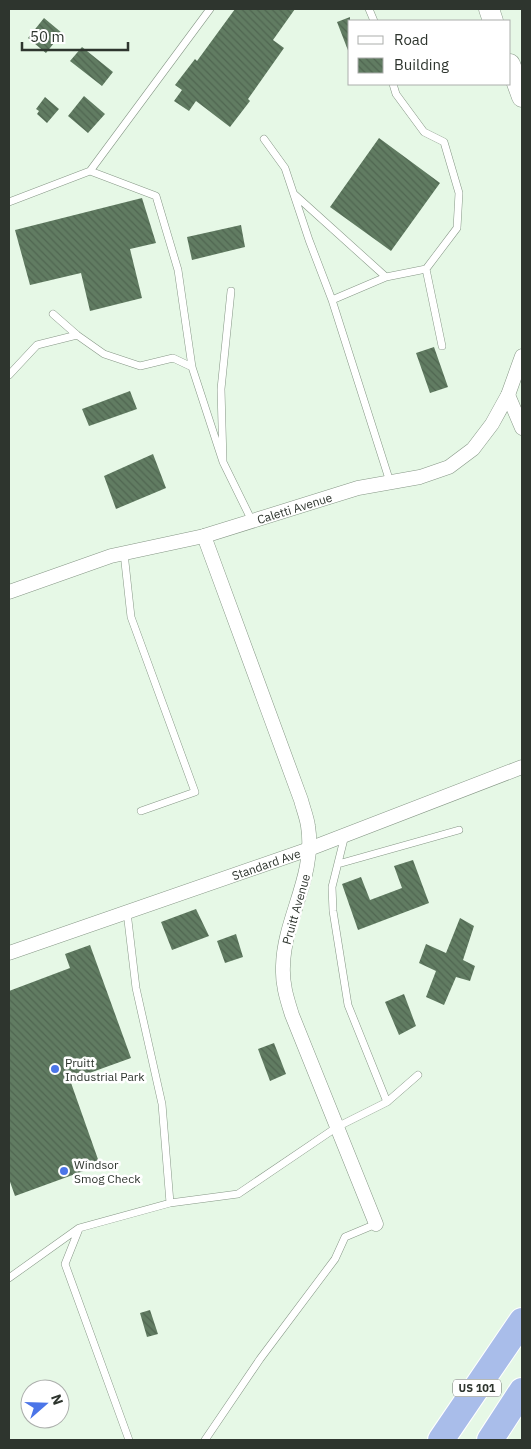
<svg xmlns="http://www.w3.org/2000/svg" width="531" height="1449" viewBox="0 0 531 1449" font-family="'IBM Plex Sans',sans-serif">
<style>
.building{fill:url(#building-back-hatch)}
.lines{fill:none;stroke-linecap:round;stroke-linejoin:round}
.service-casing{stroke:#869786;stroke-width:8}
.minor-casing{stroke:#869786;stroke-width:15}
.secondary-casing{stroke:#869786;stroke-width:21}
.motorway-casing{stroke:#fff;stroke-width:28}
.service{stroke:#fff;stroke-width:7}
.minor{stroke:#fff;stroke-width:14}
.secondary{stroke:#fff;stroke-width:20}
.motorway{stroke:#a9bdea;stroke-width:26}
.poi-dot{fill:#4b75e8;stroke:#fff;stroke-width:2}
.labels{text-anchor:middle;dominant-baseline:central;stroke-width:5;stroke-linejoin:round;paint-order:stroke}
.shield{fill:#fff;stroke:#6d726d;stroke-width:1}
.shield-label{font-size:11px;font-weight:bold;fill:#2e352e}
.street-label{font-size:12px;fill:#2e352e;stroke:#fff}
.poi-label{font-size:12px;fill:#2e352e;stroke:#fff;text-anchor:start}
</style>
<defs>
<pattern id="building-back-hatch" width="6" height="6" patternUnits="userSpaceOnUse" patternTransform="scale(1.25)"><rect width="6" height="6" fill="#617c62"/><path d="M-1 5l2 2M0 0l6 6M5-1l2 2" fill="none" stroke="#506651"/></pattern>
</defs>
<rect width="100%" height="100%" fill="#e6f8e6"/>
<!-- building -->
<path class="building" d="M235 9H295L273 40 284 48 248 99 250 101 230 127 196 101 189 111 174 101 182 90 175 85 195 59 197 61Z
M350 17V53H349L337 22Z
M44 18 62 33 46 53 28 38Z
M82 47 113 72 102 86 70 61Z
M84 96 105 114 88 133 68 116Z
M45 97 59 109 47 123 37 114 39 111 36 109Z
M379 138 440 183 391 251 330 207Z
M142 198 156 243 130 249 142 298 90 311 81 273 30 285 15 230Z
M241 225 245 247 192 260 187 237Z
M434 347 448 387 430 393 416 353Z
M130 391 137 409 89 426 82 409Z
M153 454 166 488 116 509 104 476Z
M413 860 429 903 358 930 342 884 361 877 370 900 402 888 394 866Z
M196 909 209 936 172 950 161 922Z
M460 918 474 926 463 960 475 966 470 981 456 977 444 1005 426 997 436 971 419 963 426 944 446 953Z
M236 934 243 957 225 963 217 941Z
M90 945 131 1058 70 1080 100 1165 15 1196 9 1179V991L70 968 65 954Z
M404 994 416 1026 399 1035 385 1002Z
M274 1043 286 1074 270 1081 258 1049Z
M150 1310 158 1334 147 1337 140 1313Z"/>
<g class="lines">
<defs>
<path id="service" d="M369 9 374 21
M393 84 396 94 424 132 444 142 459 193 457 228 426 269 442 346
M264 139 285 168 309 240 332 300
M90 171 156 196 178 270 192 367 223 462
M294 194 386 277
M9 202 90 171 210 9
M231 291 221 389 223 462 252 521
M53 314 77 335 104 354 140 366 173 358 192 367
M9 375 37 345 77 335
M390 482 332 300 386 277 426 269
M124 553 131 617 195 792 141 811
M345 835 332 887 333 911 348 1005 387 1102
M338 864 459 830
M170 1203 238 1194 337 1127 387 1102 418 1075
M79 1229 65 1264 129 1440
M9 1278 79 1228 170 1203 162 1104 136 988 127 912
M205 1440 260 1359 335 1259 345 1237 376 1224"/>
<g id="minor">
<path d="M508 395 522 428"/>
<path d="M204 536 301 800C303 808 307 818 308 826 316 876 284 918 283 966 282 984 287 999 292 1015L376 1224"/>
<path id="s1" d="M9 592 111 556 204 536 358 488 420 477 449 467 473 449 492 424 508 395 522 356"/>
<path id="s2" d="M9 953 309 849 522 767"/>
</g>
<path id="secondary" d="M489 9 493 21
M510 64 522 97"/>
<path id="motorway" d="M441 1440 522 1321
M490 1440 522 1391"/>
</defs>
<!-- service casing -->
<use href="#service" class="service-casing"/>
<!-- minor casing -->
<use href="#minor" class="minor-casing"/>
<!-- secondary casing -->
<use href="#secondary" class="secondary-casing"/>
<!-- motorway casing -->
<use href="#motorway" class="motorway-casing"/>
<!-- service -->
<use href="#service" class="service"/>
<!-- minor -->
<use href="#minor" class="minor"/>
<!-- secondary -->
<use href="#secondary" class="secondary"/>
<!-- motorway -->
<use href="#motorway" class="motorway"/>
</g>
<!-- markers -->
<g class="poi-dot">
<circle cx="55" cy="1069" r="5"/>
<circle cx="64" cy="1171" r="5"/>
</g>
<g class="labels">
<!-- shield labels -->
<rect class="shield" x="453" y="1379.5" width="48" height="17" rx="4"/>
<g class="shield-label">
<text x="477" y="1388">US 101</text>
</g>
<!-- street labels -->
<g class="street-label">
<text stroke="none"><textPath href="#s1" startOffset="298">Caletti Avenue</textPath></text>
<text stroke="none"><textPath href="#s2" startOffset="272">Standard Ave</textPath></text>
<text transform="translate(296 909) rotate(-74)">Pruitt Avenue</text>
</g>
<!-- poi labels -->
<g class="poi-label">
<text x="65" y="1062">Pruitt<tspan x="65" dy="14">Industrial Park</tspan></text>
<text x="74" y="1164">Windsor<tspan x="74" dy="14">Smog Check</tspan></text>
</g>
</g>
<!-- border -->
<rect width="531" height="1449" fill="none" stroke="#2e352e" stroke-width="20"/>
<!-- legend -->
<rect x="348" y="20" width="162" height="65" fill="#ffffff" stroke="#abaeab"/>
<rect x="358" y="36" width="25" height="8" fill="#ffffff" stroke="#abaeab"/>
<text x="394" y="45" font-size="15" fill="#2e352e">Road</text>
<rect x="358" y="58" width="25" height="15" fill="url(#building-back-hatch)" stroke="#abaeab"/>
<text x="394" y="70" font-size="15" fill="#2e352e">Building</text>
<!-- north arrow -->
<g transform="translate(45 1404) rotate(70)"><circle r="24" fill="#ffffff" stroke="#abaeab"/>
<path d="M0-4L9 19L0 12L-9 19Z" fill="#4b75e8"/>
<text y="-8" font-size="14" font-weight="bold" text-anchor="middle" fill="#2e352e">N</text>
</g>
<!-- scale -->
<path d="M22 42v8h106v-8" fill="none" stroke="#2e352e" stroke-width="2.5"/>
<text x="30" y="42" font-size="15" fill="#2e352e" stroke="#ffffff" stroke-width="4" paint-order="stroke">50 m</text>
</svg>
